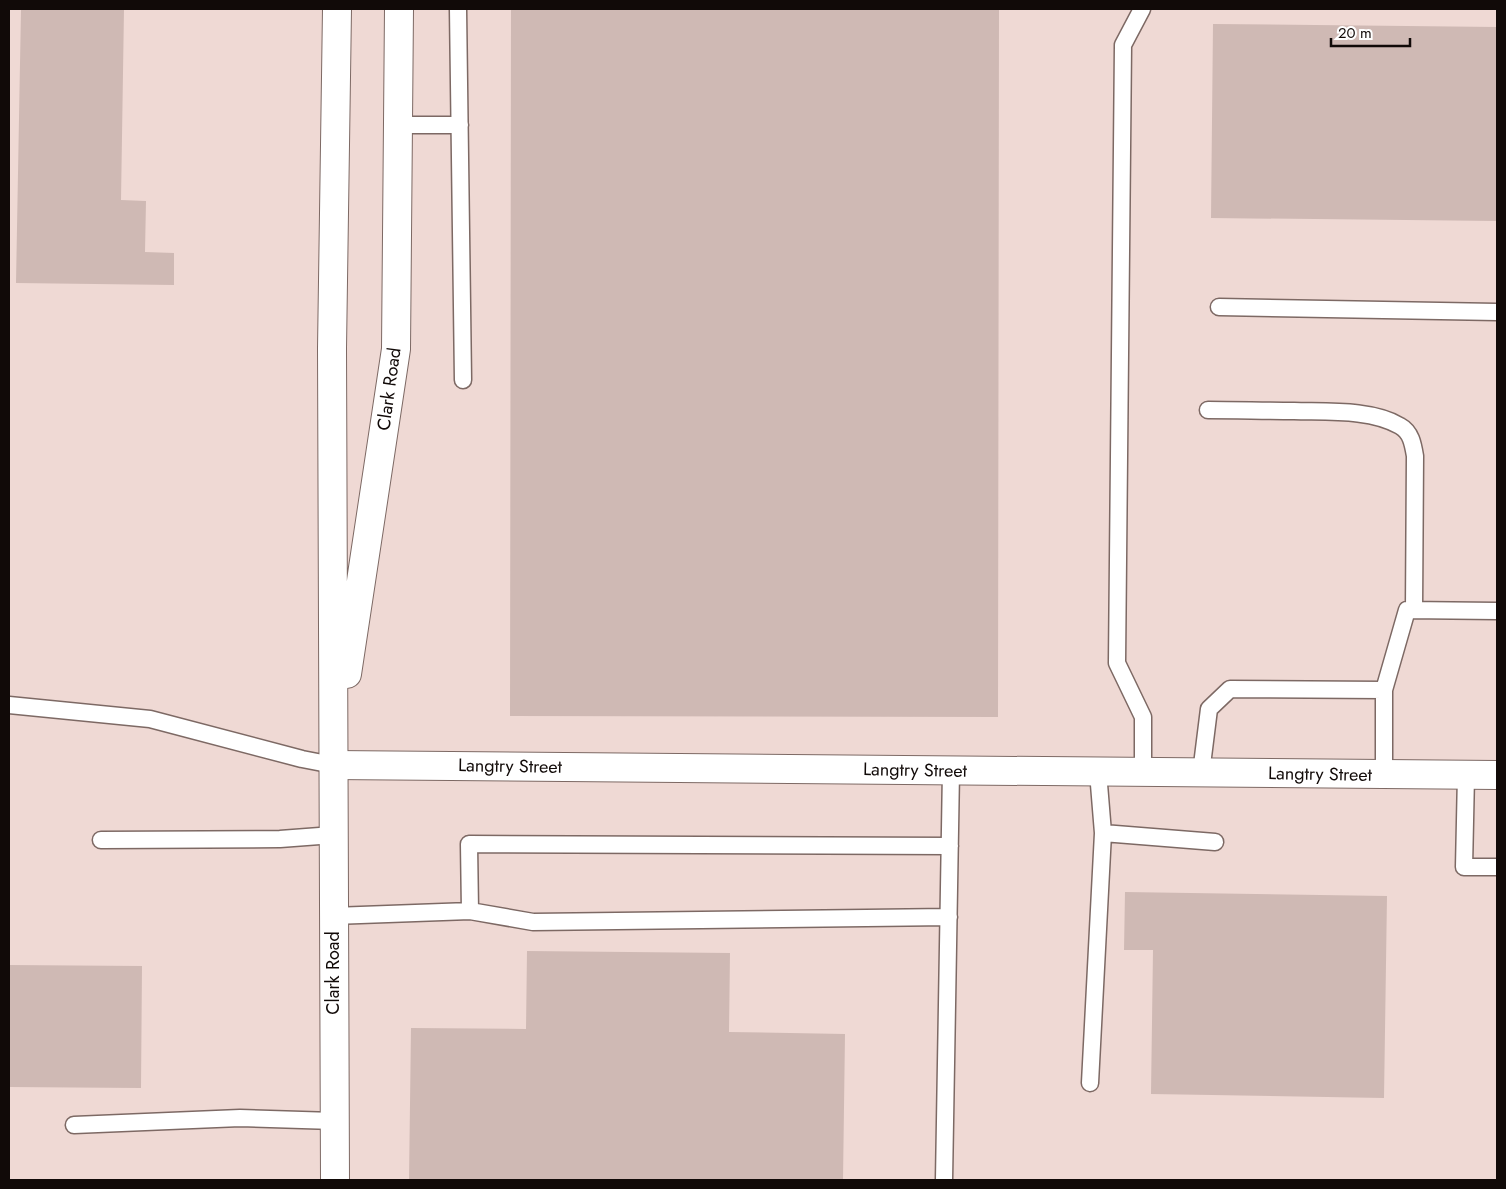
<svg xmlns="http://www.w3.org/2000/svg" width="1506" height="1189" viewBox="0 0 1506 1189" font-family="Jost,sans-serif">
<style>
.building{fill:#cfb9b4}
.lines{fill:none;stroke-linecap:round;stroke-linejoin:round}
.lane-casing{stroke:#7d6964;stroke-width:19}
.street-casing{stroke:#7d6964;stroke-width:30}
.secondary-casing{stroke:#7d6964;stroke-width:30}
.lane{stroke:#fff;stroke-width:16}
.street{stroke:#fff;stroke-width:28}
.secondary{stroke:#fff;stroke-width:28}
.labels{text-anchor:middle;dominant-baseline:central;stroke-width:4;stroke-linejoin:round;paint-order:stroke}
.street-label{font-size:18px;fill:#110a08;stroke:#fff}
</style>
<rect width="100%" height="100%" fill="#efd9d4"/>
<!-- building -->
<path class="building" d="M21 9H124L121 200 146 201 145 252 174 253V285L16 283Z
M511 9H999L998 717 510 716Z
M1213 24 1497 27V221L1211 218Z
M1125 892 1387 896 1384 1098 1151 1094 1153 950H1124Z
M527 951 730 953 729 1032 845 1034 843 1180H409L411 1028 526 1029Z
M9 965 142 966 141 1088 9 1087Z"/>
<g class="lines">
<defs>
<path id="lane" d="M458 9 463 380
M1142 9 1123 45 1117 663 1143 717V772
M398 125H460
M1219 307 1497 312
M1208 410C1237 410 1265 411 1294 411 1326 412 1372 409 1400 426 1411 432 1413 444 1415 456L1414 610
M1384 690 1407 610 1497 611
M9 705 150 719 302 759 333 765
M1201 773 1209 709 1230 689 1384 690V775
M1466 775 1464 867H1497
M1103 833 1215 842
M101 840 280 839 333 835
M470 911 533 922 949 917
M333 916 470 911 469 844 950 846
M1090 1083 1103 833 1098 772
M74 1125 240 1118 334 1121
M944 1180 951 771"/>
<path id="street" d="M333 765 1497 775"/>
<path id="secondary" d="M347 674 396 349 399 9
M335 1180 332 349 337 9"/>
</defs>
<!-- lane casing -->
<use href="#lane" class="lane-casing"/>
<!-- street casing -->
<use href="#street" class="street-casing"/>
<!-- secondary casing -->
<use href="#secondary" class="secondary-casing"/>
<!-- lane -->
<use href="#lane" class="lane"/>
<!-- street -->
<use href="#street" class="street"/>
<!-- secondary -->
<use href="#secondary" class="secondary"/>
</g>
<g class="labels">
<!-- street labels -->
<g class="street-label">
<text transform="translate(389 389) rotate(-82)">Clark Road</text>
<text transform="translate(510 766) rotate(1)">Langtry Street</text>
<text transform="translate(915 770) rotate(1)">Langtry Street</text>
<text transform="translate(1320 774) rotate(1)">Langtry Street</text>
<text transform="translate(333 973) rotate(-90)">Clark Road</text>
</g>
</g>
<!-- border -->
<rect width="1506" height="1189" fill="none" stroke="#110a08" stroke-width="20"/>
<!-- scale -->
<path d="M1331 38v8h79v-8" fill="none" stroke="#110a08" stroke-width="2.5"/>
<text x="1338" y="38" font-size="15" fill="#110a08" stroke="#ffffff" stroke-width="4" paint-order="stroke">20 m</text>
</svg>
